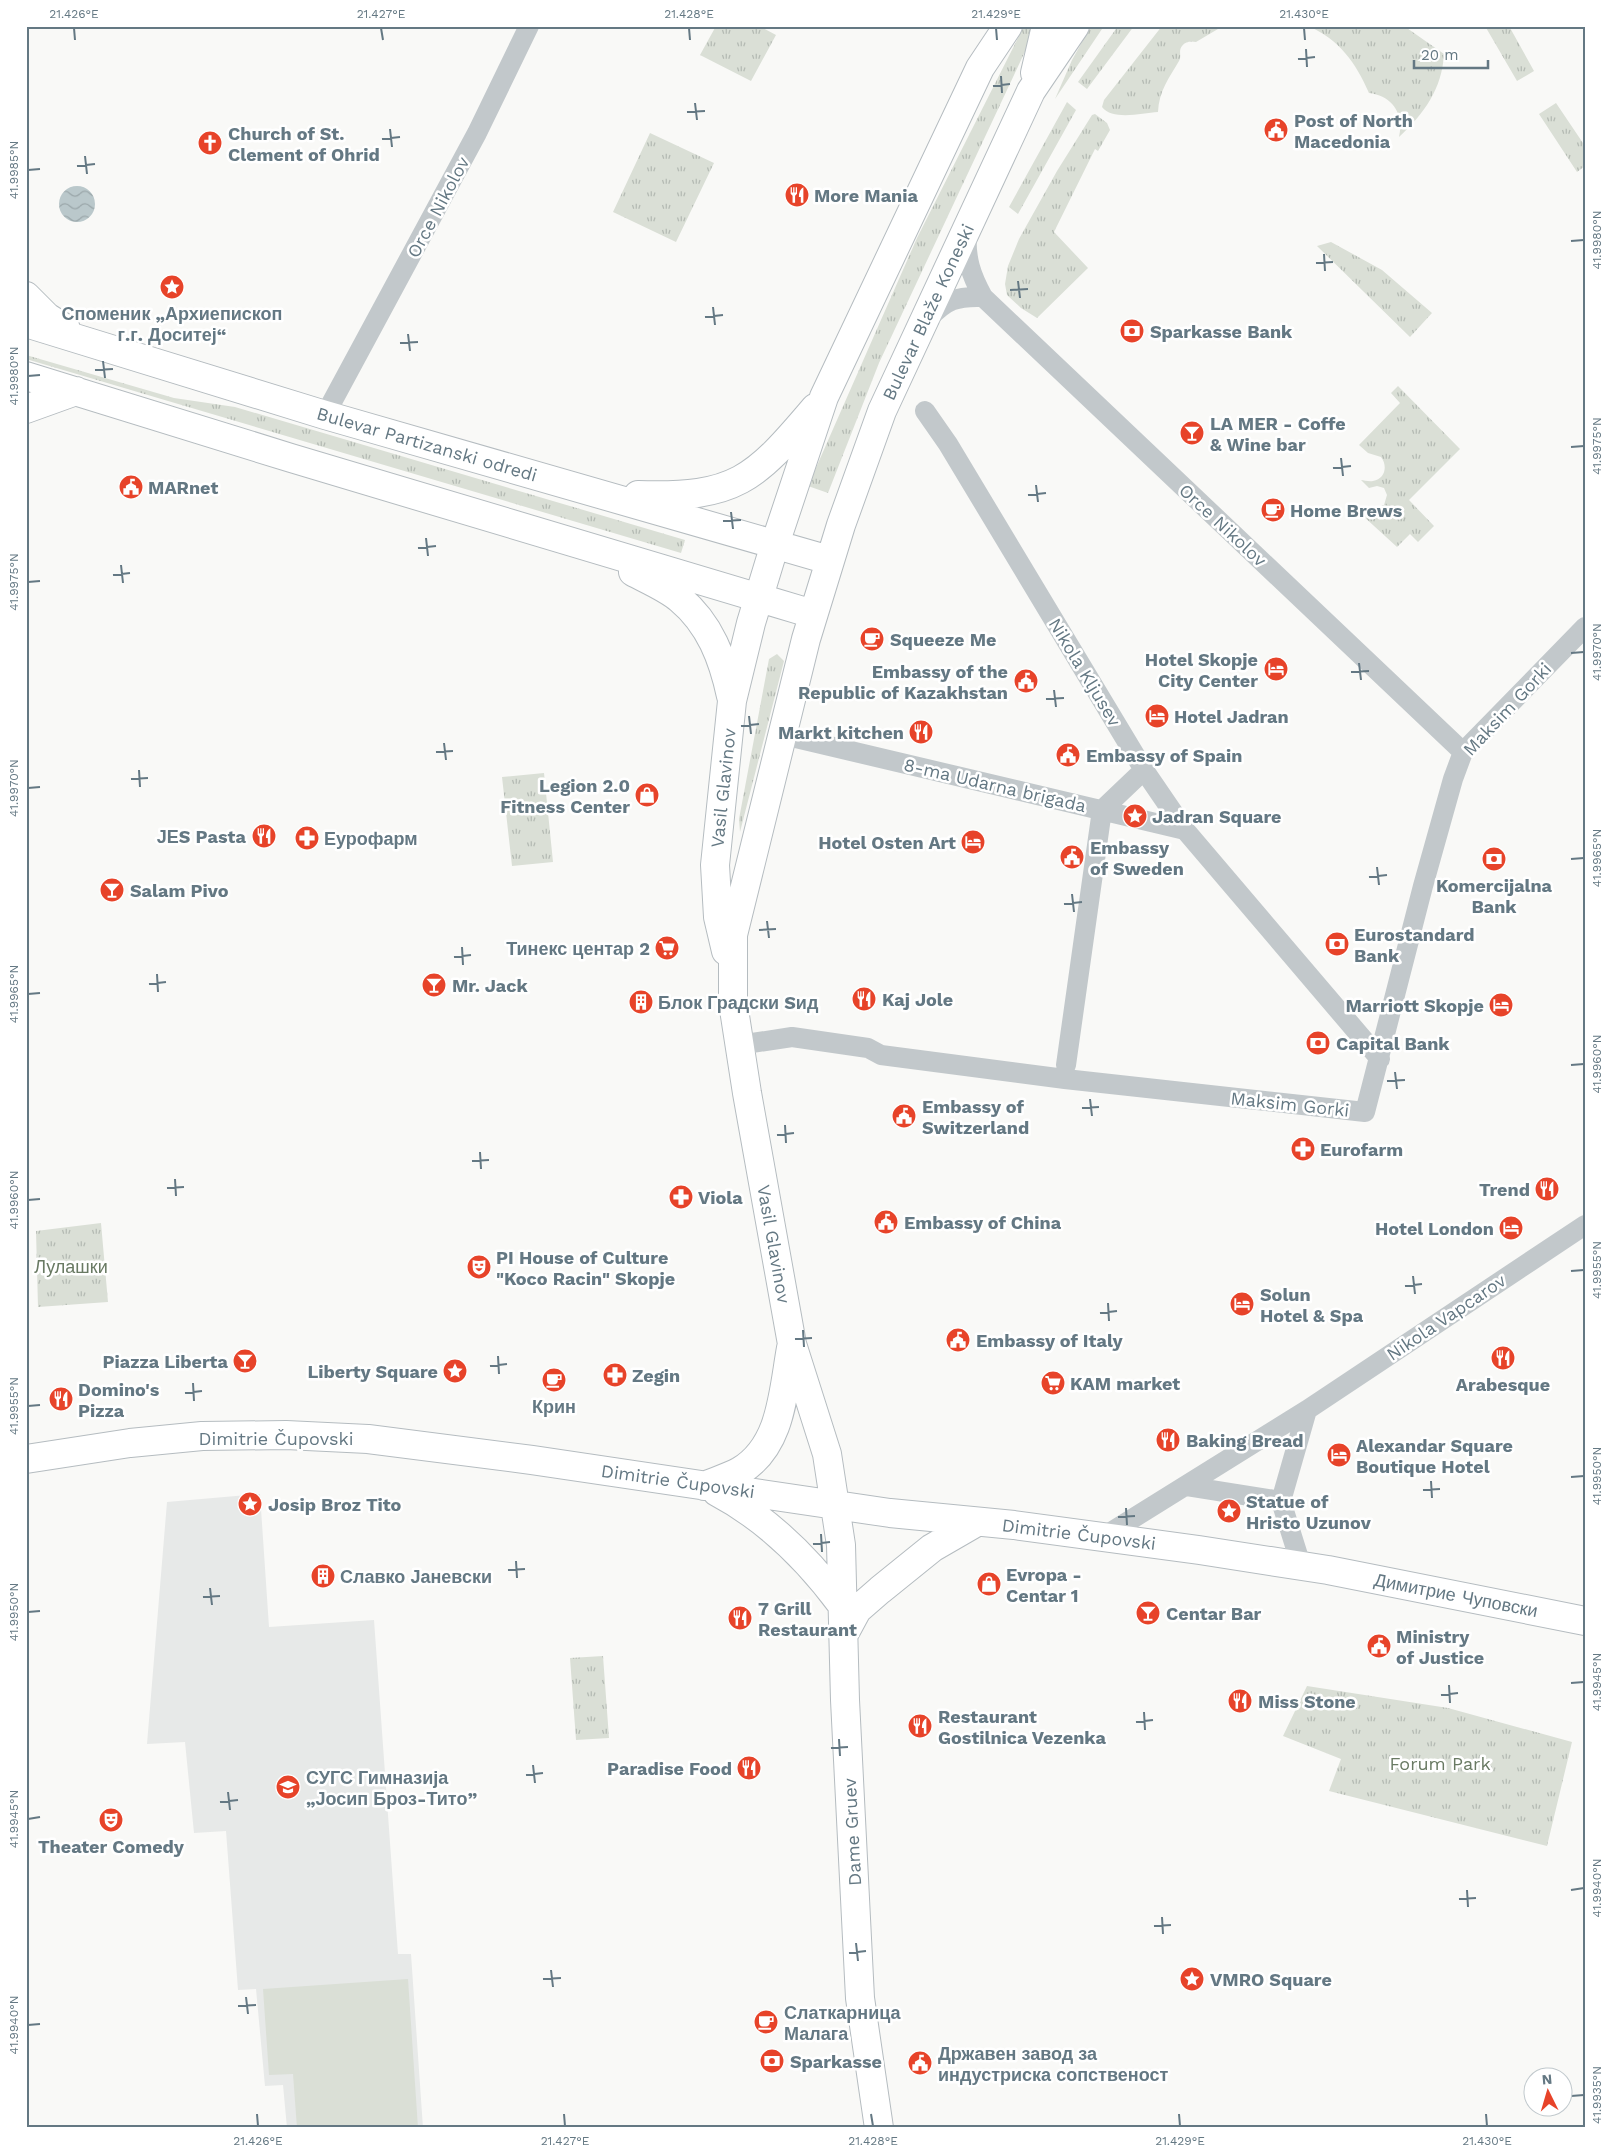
<svg xmlns="http://www.w3.org/2000/svg" width="1611" height="2154" viewBox="0 0 1611 2154" font-family="'Work Sans',sans-serif">
<style>
.built{fill:#e7e9e8}
.grass{fill:url(#grass-tufts)}
.pitch{fill:#dadfd6}
.water{fill:url(#water-waves)}
.lines{fill:none;stroke-linecap:round;stroke-linejoin:round}
.secondary-casing{stroke:#b5bcc0;stroke-width:30}
.street{stroke:#c2c8cb;stroke-width:20}
.secondary{stroke:#fff;stroke-width:28}
.ticks{fill:none;stroke:#647883;stroke-width:2}
.labels{text-anchor:middle;dominant-baseline:central;stroke-width:5;stroke-linejoin:round;paint-order:stroke}
.poi-label{font-size:18px;font-weight:bold;fill:#647883;stroke:#fff;text-anchor:start}
.street-label{font-size:18px;fill:#647883;stroke:#fff}
.park-label{font-size:18px;fill:#697a63;stroke:#fff}
.neatline{fill:none;stroke:#647883;stroke-width:2}
.ticks-label{font-size:12px;text-anchor:middle;fill:#647883}
</style>
<defs>
<pattern id="grass-tufts" width="24" height="20" patternUnits="userSpaceOnUse" patternTransform="scale(1.25)"><rect width="24" height="20" fill="#dadfd6"/><path d="M3 7l-1-3M5 7V3M7 7l1-3M15 17l-1-3M17 17v-4M19 17l1-3" fill="none" stroke="#b4bab3"/></pattern>
<pattern id="water-waves" width="16" height="10" patternUnits="userSpaceOnUse" patternTransform="scale(1.25)"><rect width="16" height="10" fill="#bac8cb"/><path d="M0 5q4-4 8 0t8 0" fill="none" stroke="#9ba7aa"/></pattern>
</defs>
<rect width="100%" height="100%" fill="#f9f9f7"/>
<!-- built -->
<path class="built" d="M260 1494 269 1627 374 1620 398 1954H411L423 2128H287L283 2085 265 2086 256 1989 238 1990 226 1831 194 1833 185 1742 147 1744 167 1502Z"/>
<!-- grass -->
<path class="grass" d="M716 26H759L776 35 751 81 700 55Z
M1024 26H1037L879 363 828 493 808 486 917 238Z
M1091 26H1104L1055 99 1072 60Z
M1118 26H1134L1087 89 1078 82Z
M1162 26H1223L1196 42C1191 41 1186 41 1182 46 1178 51 1182 56 1179 61 1169 78 1159 91 1158 112 1142 113 1113 121 1102 107L1104 100Z
M1308 26H1404L1444 54C1442 89 1424 114 1399 137 1404 114 1393 96 1369 93 1356 63 1339 39 1308 26Z
M1485 26H1509L1534 71 1517 81Z
M1067 102 1076 110 1018 214 1009 207Z
M1556 103 1585 146V166L1577 172 1539 114Z
M1092 115 1095 114 1107 123 1110 130 1098 151 1095 149 1054 232 1088 268 1037 318 1021 308 1007 295 1005 284 1008 266 1019 239 1057 171Z
M650 133 714 163 676 242 613 212Z
M1331 242 1382 270 1432 313 1410 337 1317 246Z
M26 355 174 398 235 407 685 540 681 553 26 359Z
M1398 386 1460 449 1409 500 1434 526 1418 542 1410 534 1397 547 1362 515 1371 506 1377 508 1384 505 1387 495 1384 488 1377 486 1369 488 1361 480C1364 480 1369 482 1373 481 1385 479 1388 466 1381 457L1368 453 1359 445 1400 403 1391 393Z
M777 654 784 661 740 832 739 819 769 659Z
M544 773 553 862 512 866 502 777Z
M101 1223 108 1302 38 1307 36 1231Z
M603 1656 609 1738 576 1740 570 1658Z
M1307 1686 1448 1708 1572 1742 1547 1846 1329 1791 1341 1759 1283 1736Z"/>
<!-- pitch -->
<path class="pitch" d="M408 1979 418 2128H297L293 2074 269 2075 263 1989Z"/>
<!-- water -->
<path class="water" d="M59 204a18 18 0 1 1 36 0a18 18 0 1 1-36 0Z"/>
<g class="lines">
<defs>
<path id="secondary" d="M1035 73 1046 26
M26 296 47 317 66 329
M26 323 325 415 829 560
M26 376 291 458 813 614
M26 409 76 391
M638 495C736 498 754 480 815 408
M633 572C648 580 667 588 680 599 710 624 723 659 731 696
M726 951 718 917 715 865 732 701 751 623 775 544 824 397 980 68 1008 26
M26 1459 130 1443 202 1436 286 1435 368 1439 532 1460 890 1513 1014 1525 1199 1550 1328 1570 1585 1621
M704 1486C716 1481 729 1477 740 1471 782 1446 783 1392 791 1348
M717 1492C768 1519 808 1559 842 1605
M844 1634 857 1610 880 1590 932 1548 977 1522
M879 2128 860 1998 845 1700 841 1545 827 1454 792 1344 747 1093 733 1003V935L806 639 841 525 882 411 1031 91 1075 26"/>
</defs>
<!-- secondary casing -->
<use href="#secondary" class="secondary-casing"/>
<!-- street -->
<path class="street" d="M967 232C965 258 971 275 983 297L1463 752
M928 319C946 300 956 296 983 297
M925 411 948 444 1144 770 1185 830 1380 1059
M325 415 477 133 529 26
M783 735 1185 830
M1102 810 1144 770
M739 1045 792 1037 868 1048 881 1055 1065 1079 1365 1112 1423 886 1453 779 1463 752 1585 627
M1066 1065 1102 810
M1187 1486 1281 1501
M1103 1537 1307 1410 1585 1225
M1301 1565 1281 1501 1307 1410"/>
<!-- secondary -->
<use href="#secondary" class="secondary"/>
</g>
<!-- ticks -->
<path class="ticks" d="M74 28 75 40M381 28 383 40M689 28 690 40M996 28 997 40M1304 28 1305 40M1306 49 1307 67M1298 59 1315 57M1001 76 1002 93M993 86 1010 84M695 103 697 120M687 112 705 111M390 129 392 147M382 139 400 137M85 156 87 174M77 166 95 164M28 170 40 169M1571 241 1584 240M1324 254 1325 271M1316 263 1333 262M1018 281 1020 298M1010 290 1028 289M713 307 715 325M705 317 723 315M408 334 410 351M400 343 418 342M103 361 105 378M95 370 113 369M28 376 40 375M1571 447 1584 446M1341 458 1343 476M1333 468 1351 466M1036 485 1038 502M1028 495 1046 493M731 512 733 529M723 521 741 520M426 538 428 556M418 548 436 546M121 565 123 583M113 575 130 573M28 582 40 581M1571 653 1584 652M1359 663 1361 680M1351 672 1369 671M1054 690 1056 707M1046 699 1064 698M749 716 751 734M741 726 759 724M444 743 446 760M436 752 453 751M139 770 140 787M131 779 148 778M28 788 40 787M1571 859 1584 858M1377 867 1379 885M1369 877 1387 875M1072 894 1074 912M1064 904 1082 902M767 921 769 938M759 930 776 929M462 947 463 965M454 957 471 955M157 974 158 992M149 984 166 982M28 994 40 993M1571 1065 1584 1064M1395 1072 1397 1089M1387 1081 1405 1080M1090 1099 1092 1116M1082 1108 1099 1107M785 1125 786 1143M777 1135 794 1133M480 1152 481 1169M472 1161 489 1160M175 1179 176 1196M167 1188 184 1187M28 1200 40 1199M1571 1271 1584 1270M1413 1276 1415 1294M1405 1286 1422 1284M1108 1303 1109 1321M1100 1313 1117 1311M803 1330 804 1347M795 1339 812 1338M498 1356 499 1374M490 1366 507 1364M193 1383 194 1401M185 1393 202 1391M28 1406 40 1405M1571 1477 1584 1476M1431 1481 1432 1498M1423 1490 1440 1489M1126 1508 1127 1525M1118 1517 1135 1516M821 1534 822 1552M813 1544 830 1542M516 1561 517 1578M508 1570 525 1569M210 1588 212 1605M203 1597 220 1596M28 1612 40 1611M1571 1683 1584 1682M1449 1685 1450 1703M1441 1695 1458 1693M1144 1712 1145 1730M1136 1722 1153 1720M839 1739 840 1756M831 1748 848 1747M533 1765 535 1783M526 1775 543 1773M228 1792 230 1810M220 1802 238 1800M28 1819 40 1817M1467 1890 1468 1907M1571 1890 1584 1888M1459 1899 1476 1898M1162 1917 1163 1934M1154 1926 1171 1925M856 1943 858 1961M849 1953 866 1951M551 1970 553 1987M543 1979 561 1978M246 1997 248 2014M238 2006 256 2005M28 2025 40 2024M1571 2096 1584 2095M257 2114 258 2126M564 2114 565 2126M871 2114 873 2126M1179 2114 1180 2126M1486 2114 1487 2126"/>
<!-- icons -->
<defs>
<symbol id="civic-disc" viewBox="-11 -11 22 22"><circle r="9.5" fill="#e74329" stroke="#fff"/><path d="M-.6-6.5H3V-4.5H.6V-3L4-1V1h2V6H-6V1h2V-1L-.6-3ZM-1.2 2.5V6h2.4V2.5Z" fill="#fff"/></symbol>
<symbol id="church-disc" viewBox="-11 -11 22 22"><circle r="9.5" fill="#e74329" stroke="#fff"/><path d="M-1.2-6h2.4v3.5h3.3v2.4h-3.3V6h-2.4V-.1h-3.3v-2.4h3.3Z" fill="#fff"/></symbol>
<symbol id="restaurant-disc" viewBox="-11 -11 22 22"><circle r="9.5" fill="#e74329" stroke="#fff"/><path d="M-5-6h1v4h1v-4h1v4h1v-4h1v5L-1.5 .5V6h-2V.5L-5-1ZM5-6V6H3V1.5H1.5Q1.5-4 5-6Z" fill="#fff"/></symbol>
<symbol id="sight-disc" viewBox="-11 -11 22 22"><circle r="9.5" fill="#e74329" stroke="#fff"/><path d="M0-6L1.8-2.2L6-1.7L2.9 1.2L3.7 5.4L0 3.3L-3.7 5.4L-2.9 1.2L-6-1.7L-1.8-2.2Z" fill="#fff"/></symbol>
<symbol id="bank-disc" viewBox="-11 -11 22 22"><circle r="9.5" fill="#e74329" stroke="#fff"/><path d="M-6-4H6V4H-6ZM0-2.3a2.3 2.3 0 1 0 0 4.6a2.3 2.3 0 1 0 0-4.6Z" fill="#fff"/></symbol>
<symbol id="bar-disc" viewBox="-11 -11 22 22"><circle r="9.5" fill="#e74329" stroke="#fff"/><path d="M-6-5H6L.8 .8V4.5H3.5V6h-7V4.5H-.8V.8Z" fill="#fff"/></symbol>
<symbol id="cafe-disc" viewBox="-11 -11 22 22"><circle r="9.5" fill="#e74329" stroke="#fff"/><path d="M-5.5-4.5H6V0H3Q3 3.5 0 3.5H-2.5Q-5.5 3.5-5.5 0ZM3-3.2v2h1.7v-2ZM-6 4.5H4V6H-6Z" fill="#fff"/></symbol>
<symbol id="hotel-disc" viewBox="-11 -11 22 22"><circle r="9.5" fill="#e74329" stroke="#fff"/><path d="M-6-4.5h1.5V1H6V5H4.5V3h-9V5H-6ZM-4 0a1.8 1.8 0 1 1 3.6 0ZM.5 0V-2.5h3Q6-2.5 6 0Z" fill="#fff"/></symbol>
<symbol id="shop-disc" viewBox="-11 -11 22 22"><circle r="9.5" fill="#e74329" stroke="#fff"/><path d="M-5-2.5h2.3a2.7 3.5 0 0 1 5.4 0H5L5.5 6h-11ZM-1.5-2.5h3a1.5 2.3 0 0 0-3 0Z" fill="#fff"/></symbol>
<symbol id="pharmacy-disc" viewBox="-11 -11 22 22"><circle r="9.5" fill="#e74329" stroke="#fff"/><path d="M-2-6h4v4h4v4h-4v4h-4v-4h-4v-4h4Z" fill="#fff"/></symbol>
<symbol id="supermarket-disc" viewBox="-11 -11 22 22"><circle r="9.5" fill="#e74329" stroke="#fff"/><path d="M-6-5.5h2.5l.6 2H6L4.5 2H-2.5L-4.4-4H-6ZM-1.5 3.2a1.3 1.3 0 1 0 .1 0ZM3 3.2a1.3 1.3 0 1 0 .1 0Z" fill="#fff"/></symbol>
<symbol id="building-disc" viewBox="-11 -11 22 22"><circle r="9.5" fill="#e74329" stroke="#fff"/><path d="M-4-6H4V6H1V3H-1V6H-4ZM-2.5-4.3h1.7v1.8h-1.7ZM.8-4.3h1.7v1.8H.8ZM-2.5-1h1.7V.8h-1.7ZM.8-1h1.7V.8H.8Z" fill="#fff"/></symbol>
<symbol id="theatre-disc" viewBox="-11 -11 22 22"><circle r="9.5" fill="#e74329" stroke="#fff"/><path d="M-5-5.5Q0-4 5-5.5V0Q5 5 0 6Q-5 5-5 0ZM-3.3-2.5H-1v1.5H-3.3ZM1-2.5H3.3v1.5H1ZM-2.8 1Q0 5.5 2.8 1Z" fill="#fff"/></symbol>
<symbol id="school-disc" viewBox="-11 -11 22 22"><circle r="9.5" fill="#e74329" stroke="#fff"/><path d="M0-5L7-2L0 1L-7-2ZM-4 1L0 2.5L4 1V4Q0 6-4 4Z" fill="#fff"/></symbol>
</defs>
<g fill-rule="evenodd">
<use href="#civic-disc" x="1262" y="116" width="28" height="28"/>
<use href="#church-disc" x="196" y="129" width="28" height="28"/>
<use href="#restaurant-disc" x="783" y="181" width="28" height="28"/>
<use href="#sight-disc" x="158" y="273" width="28" height="28"/>
<use href="#bank-disc" x="1118" y="317" width="28" height="28"/>
<use href="#bar-disc" x="1178" y="419" width="28" height="28"/>
<use href="#civic-disc" x="117" y="473" width="28" height="28"/>
<use href="#cafe-disc" x="1259" y="496" width="28" height="28"/>
<use href="#cafe-disc" x="858" y="625" width="28" height="28"/>
<use href="#hotel-disc" x="1262" y="655" width="28" height="28"/>
<use href="#civic-disc" x="1012" y="667" width="28" height="28"/>
<use href="#hotel-disc" x="1143" y="702" width="28" height="28"/>
<use href="#restaurant-disc" x="907" y="718" width="28" height="28"/>
<use href="#civic-disc" x="1054" y="741" width="28" height="28"/>
<use href="#shop-disc" x="633" y="781" width="28" height="28"/>
<use href="#sight-disc" x="1121" y="802" width="28" height="28"/>
<use href="#restaurant-disc" x="250" y="822" width="28" height="28"/>
<use href="#pharmacy-disc" x="293" y="824" width="28" height="28"/>
<use href="#hotel-disc" x="959" y="828" width="28" height="28"/>
<use href="#civic-disc" x="1058" y="843" width="28" height="28"/>
<use href="#bank-disc" x="1480" y="845" width="28" height="28"/>
<use href="#bar-disc" x="98" y="876" width="28" height="28"/>
<use href="#bank-disc" x="1323" y="930" width="28" height="28"/>
<use href="#supermarket-disc" x="653" y="934" width="28" height="28"/>
<use href="#bar-disc" x="420" y="971" width="28" height="28"/>
<use href="#restaurant-disc" x="850" y="985" width="28" height="28"/>
<use href="#building-disc" x="627" y="988" width="28" height="28"/>
<use href="#hotel-disc" x="1487" y="991" width="28" height="28"/>
<use href="#bank-disc" x="1304" y="1029" width="28" height="28"/>
<use href="#civic-disc" x="890" y="1102" width="28" height="28"/>
<use href="#pharmacy-disc" x="1289" y="1135" width="28" height="28"/>
<use href="#restaurant-disc" x="1533" y="1175" width="28" height="28"/>
<use href="#pharmacy-disc" x="667" y="1183" width="28" height="28"/>
<use href="#civic-disc" x="872" y="1208" width="28" height="28"/>
<use href="#hotel-disc" x="1497" y="1214" width="28" height="28"/>
<use href="#theatre-disc" x="465" y="1253" width="28" height="28"/>
<use href="#hotel-disc" x="1228" y="1290" width="28" height="28"/>
<use href="#civic-disc" x="944" y="1326" width="28" height="28"/>
<use href="#restaurant-disc" x="1489" y="1344" width="28" height="28"/>
<use href="#bar-disc" x="231" y="1347" width="28" height="28"/>
<use href="#sight-disc" x="441" y="1357" width="28" height="28"/>
<use href="#pharmacy-disc" x="601" y="1361" width="28" height="28"/>
<use href="#cafe-disc" x="540" y="1366" width="28" height="28"/>
<use href="#supermarket-disc" x="1039" y="1369" width="28" height="28"/>
<use href="#restaurant-disc" x="47" y="1385" width="28" height="28"/>
<use href="#restaurant-disc" x="1154" y="1426" width="28" height="28"/>
<use href="#hotel-disc" x="1325" y="1441" width="28" height="28"/>
<use href="#sight-disc" x="236" y="1490" width="28" height="28"/>
<use href="#sight-disc" x="1215" y="1497" width="28" height="28"/>
<use href="#building-disc" x="309" y="1562" width="28" height="28"/>
<use href="#shop-disc" x="975" y="1570" width="28" height="28"/>
<use href="#bar-disc" x="1134" y="1599" width="28" height="28"/>
<use href="#restaurant-disc" x="726" y="1604" width="28" height="28"/>
<use href="#civic-disc" x="1365" y="1632" width="28" height="28"/>
<use href="#restaurant-disc" x="1226" y="1687" width="28" height="28"/>
<use href="#restaurant-disc" x="906" y="1712" width="28" height="28"/>
<use href="#restaurant-disc" x="735" y="1754" width="28" height="28"/>
<use href="#school-disc" x="274" y="1773" width="28" height="28"/>
<use href="#theatre-disc" x="97" y="1806" width="28" height="28"/>
<use href="#sight-disc" x="1178" y="1965" width="28" height="28"/>
<use href="#cafe-disc" x="752" y="2008" width="28" height="28"/>
<use href="#bank-disc" x="758" y="2047" width="28" height="28"/>
<use href="#civic-disc" x="906" y="2049" width="28" height="28"/>
</g>
<g class="labels">
<!-- poi labels -->
<g class="poi-label">
<text x="1294" y="120">Post of North<tspan x="1294" dy="21">Macedonia</tspan></text>
<text x="228" y="133">Church of St.<tspan x="228" dy="21">Clement of Ohrid</tspan></text>
<text x="814" y="195">More Mania</text>
<text x="172" y="313" text-anchor="middle">Споменик „Архиепископ<tspan x="172" dy="21">г.г. Доситеј“</tspan></text>
<text x="1150" y="331">Sparkasse Bank</text>
<text x="1210" y="423">LA MER - Coffe<tspan x="1210" dy="21">&amp; Wine bar</tspan></text>
<text x="148" y="487">MARnet</text>
<text x="1290" y="510">Home Brews</text>
<text x="890" y="639">Squeeze Me</text>
<text x="1258" y="659" text-anchor="end">Hotel Skopje<tspan x="1258" dy="21">City Center</tspan></text>
<text x="1008" y="671" text-anchor="end">Embassy of the<tspan x="1008" dy="21">Republic of Kazakhstan</tspan></text>
<text x="1174" y="716">Hotel Jadran</text>
<text x="904" y="732" text-anchor="end">Markt kitchen</text>
<text x="1086" y="755">Embassy of Spain</text>
<text x="630" y="785" text-anchor="end">Legion 2.0<tspan x="630" dy="21">Fitness Center</tspan></text>
<text x="1152" y="816">Jadran Square</text>
<text x="246" y="836" text-anchor="end">ЈЕS Pasta</text>
<text x="324" y="838">Еурофарм</text>
<text x="956" y="842" text-anchor="end">Hotel Osten Art</text>
<text x="1090" y="847">Embassy<tspan x="1090" dy="21">of Sweden</tspan></text>
<text x="1494" y="885" text-anchor="middle">Komercijalna<tspan x="1494" dy="21">Bank</tspan></text>
<text x="130" y="890">Salam Pivo</text>
<text x="1354" y="934">Eurostandard<tspan x="1354" dy="21">Bank</tspan></text>
<text x="650" y="948" text-anchor="end">Тинекс центар 2</text>
<text x="452" y="985">Mr. Jack</text>
<text x="882" y="999">Kaj Jole</text>
<text x="658" y="1002">Блок Градски Sид</text>
<text x="1484" y="1005" text-anchor="end">Marriott Skopje</text>
<text x="1336" y="1043">Capital Bank</text>
<text x="922" y="1106">Embassy of<tspan x="922" dy="21">Switzerland</tspan></text>
<text x="1320" y="1149">Eurofarm</text>
<text x="1530" y="1189" text-anchor="end">Trend</text>
<text x="698" y="1197">Viola</text>
<text x="904" y="1222">Embassy of China</text>
<text x="1494" y="1228" text-anchor="end">Hotel London</text>
<text x="496" y="1257">PI House of Culture<tspan x="496" dy="21">"Koco Racin" Skopje</tspan></text>
<text x="1260" y="1294">Solun<tspan x="1260" dy="21">Hotel &amp; Spa</tspan></text>
<text x="976" y="1340">Embassy of Italy</text>
<text x="228" y="1361" text-anchor="end">Piazza Liberta</text>
<text x="438" y="1371" text-anchor="end">Liberty Square</text>
<text x="632" y="1375">Zegin</text>
<text x="1070" y="1383">KAM market</text>
<text x="1503" y="1384" text-anchor="middle">Arabesque</text>
<text x="78" y="1389">Domino's<tspan x="78" dy="21">Pizza</tspan></text>
<text x="554" y="1406" text-anchor="middle">Крин</text>
<text x="1186" y="1440">Baking Bread</text>
<text x="1356" y="1445">Alexandar Square<tspan x="1356" dy="21">Boutique Hotel</tspan></text>
<text x="1246" y="1501">Statue of<tspan x="1246" dy="21">Hristo Uzunov</tspan></text>
<text x="268" y="1504">Josip Broz Tito</text>
<text x="1006" y="1574">Evropa -<tspan x="1006" dy="21">Centar 1</tspan></text>
<text x="340" y="1576">Славко Јаневски</text>
<text x="758" y="1608">7 Grill<tspan x="758" dy="21">Restaurant</tspan></text>
<text x="1166" y="1613">Centar Bar</text>
<text x="1396" y="1636">Ministry<tspan x="1396" dy="21">of Justice</tspan></text>
<text x="1258" y="1701">Miss Stone</text>
<text x="938" y="1716">Restaurant<tspan x="938" dy="21">Gostilnica Vezenka</tspan></text>
<text x="732" y="1768" text-anchor="end">Paradise Food</text>
<text x="306" y="1777">СУГС Гимназија<tspan x="306" dy="21">„Јосип Броз-Тито”</tspan></text>
<text x="111" y="1846" text-anchor="middle">Theater Comedy</text>
<text x="1210" y="1979">VMRO Square</text>
<text x="784" y="2012">Слаткарница<tspan x="784" dy="21">Малага</tspan></text>
<text x="938" y="2053">Државен завод за<tspan x="938" dy="21">индустриска сопственост</tspan></text>
<text x="790" y="2061">Sparkasse</text>
</g>
<!-- street labels -->
<g class="street-label">
<text transform="translate(438 207) rotate(-62)">Orce Nikolov</text>
<text transform="translate(928 312) rotate(-65)">Bulevar Blaže Koneski</text>
<text transform="translate(427 444) rotate(16)">Bulevar Partizanski odredi</text>
<text transform="translate(1223 525) rotate(43)">Orce Nikolov</text>
<text transform="translate(1085 672) rotate(59)">Nikola Kljusev</text>
<text transform="translate(1507 709) rotate(-47)">Maksim Gorki</text>
<text transform="translate(995 785) rotate(13)">8-ma Udarna brigada</text>
<text transform="translate(723 788) rotate(-84)">Vasil Glavinov</text>
<text transform="translate(1290 1104) rotate(6)">Maksim Gorki</text>
<text transform="translate(774 1244) rotate(80)">Vasil Glavinov</text>
<text transform="translate(1446 1317) rotate(-34)">Nikola Vapcarov</text>
<text x="276" y="1438">Dimitrie Čupovski</text>
<text transform="translate(678 1481) rotate(8)">Dimitrie Čupovski</text>
<text transform="translate(1079 1534) rotate(7)">Dimitrie Čupovski</text>
<text transform="translate(1456 1595) rotate(11)">Димитрие Чуповски</text>
<text transform="translate(852 1832) rotate(-93)">Dame Gruev</text>
</g>
<!-- park labels -->
<g class="park-label">
<text x="71" y="1266">Лулашки</text>
<text x="1440" y="1763">Forum Park</text>
</g>
</g>
<!-- border -->
<rect width="1611" height="2154" fill="none" stroke="#ffffff" stroke-width="55"/>
<!-- north arrow -->
<g transform="translate(1548 2092) rotate(355)"><circle r="24" fill="#ffffff" stroke="#c1c9cd"/>
<path d="M0-4L9 19L0 12L-9 19Z" fill="#e74329"/>
<text y="-8" font-size="14" font-weight="bold" text-anchor="middle" fill="#647883">N</text>
</g>
<!-- scale -->
<path d="M1414 60v8h74v-8" fill="none" stroke="#647883" stroke-width="2.5"/>
<text x="1421" y="60" font-size="15" fill="#647883" stroke="#ffffff" stroke-width="4" paint-order="stroke">20 m</text>
<rect x="28" y="28" width="1556" height="2098" class="neatline"/>
<g class="ticks-label">
<text x="74" y="18">21.426°E</text>
<text x="381" y="18">21.427°E</text>
<text x="689" y="18">21.428°E</text>
<text x="996" y="18">21.429°E</text>
<text x="1304" y="18">21.430°E</text>
<text transform="translate(14 170) rotate(-90)" y="4">41.9985°N</text>
<text transform="translate(1597 240) rotate(-90)" y="4">41.9980°N</text>
<text transform="translate(14 376) rotate(-90)" y="4">41.9980°N</text>
<text transform="translate(1597 446) rotate(-90)" y="4">41.9975°N</text>
<text transform="translate(14 582) rotate(-90)" y="4">41.9975°N</text>
<text transform="translate(1597 652) rotate(-90)" y="4">41.9970°N</text>
<text transform="translate(14 788) rotate(-90)" y="4">41.9970°N</text>
<text transform="translate(1597 858) rotate(-90)" y="4">41.9965°N</text>
<text transform="translate(14 994) rotate(-90)" y="4">41.9965°N</text>
<text transform="translate(1597 1064) rotate(-90)" y="4">41.9960°N</text>
<text transform="translate(14 1200) rotate(-90)" y="4">41.9960°N</text>
<text transform="translate(1597 1270) rotate(-90)" y="4">41.9955°N</text>
<text transform="translate(14 1406) rotate(-90)" y="4">41.9955°N</text>
<text transform="translate(1597 1476) rotate(-90)" y="4">41.9950°N</text>
<text transform="translate(14 1612) rotate(-90)" y="4">41.9950°N</text>
<text transform="translate(1597 1682) rotate(-90)" y="4">41.9945°N</text>
<text transform="translate(14 1819) rotate(-90)" y="4">41.9945°N</text>
<text transform="translate(1597 1888) rotate(-90)" y="4">41.9940°N</text>
<text transform="translate(14 2025) rotate(-90)" y="4">41.9940°N</text>
<text transform="translate(1597 2095) rotate(-90)" y="4">41.9935°N</text>
<text x="258" y="2145">21.426°E</text>
<text x="565" y="2145">21.427°E</text>
<text x="873" y="2145">21.428°E</text>
<text x="1180" y="2145">21.429°E</text>
<text x="1487" y="2145">21.430°E</text>
</g>
</svg>
